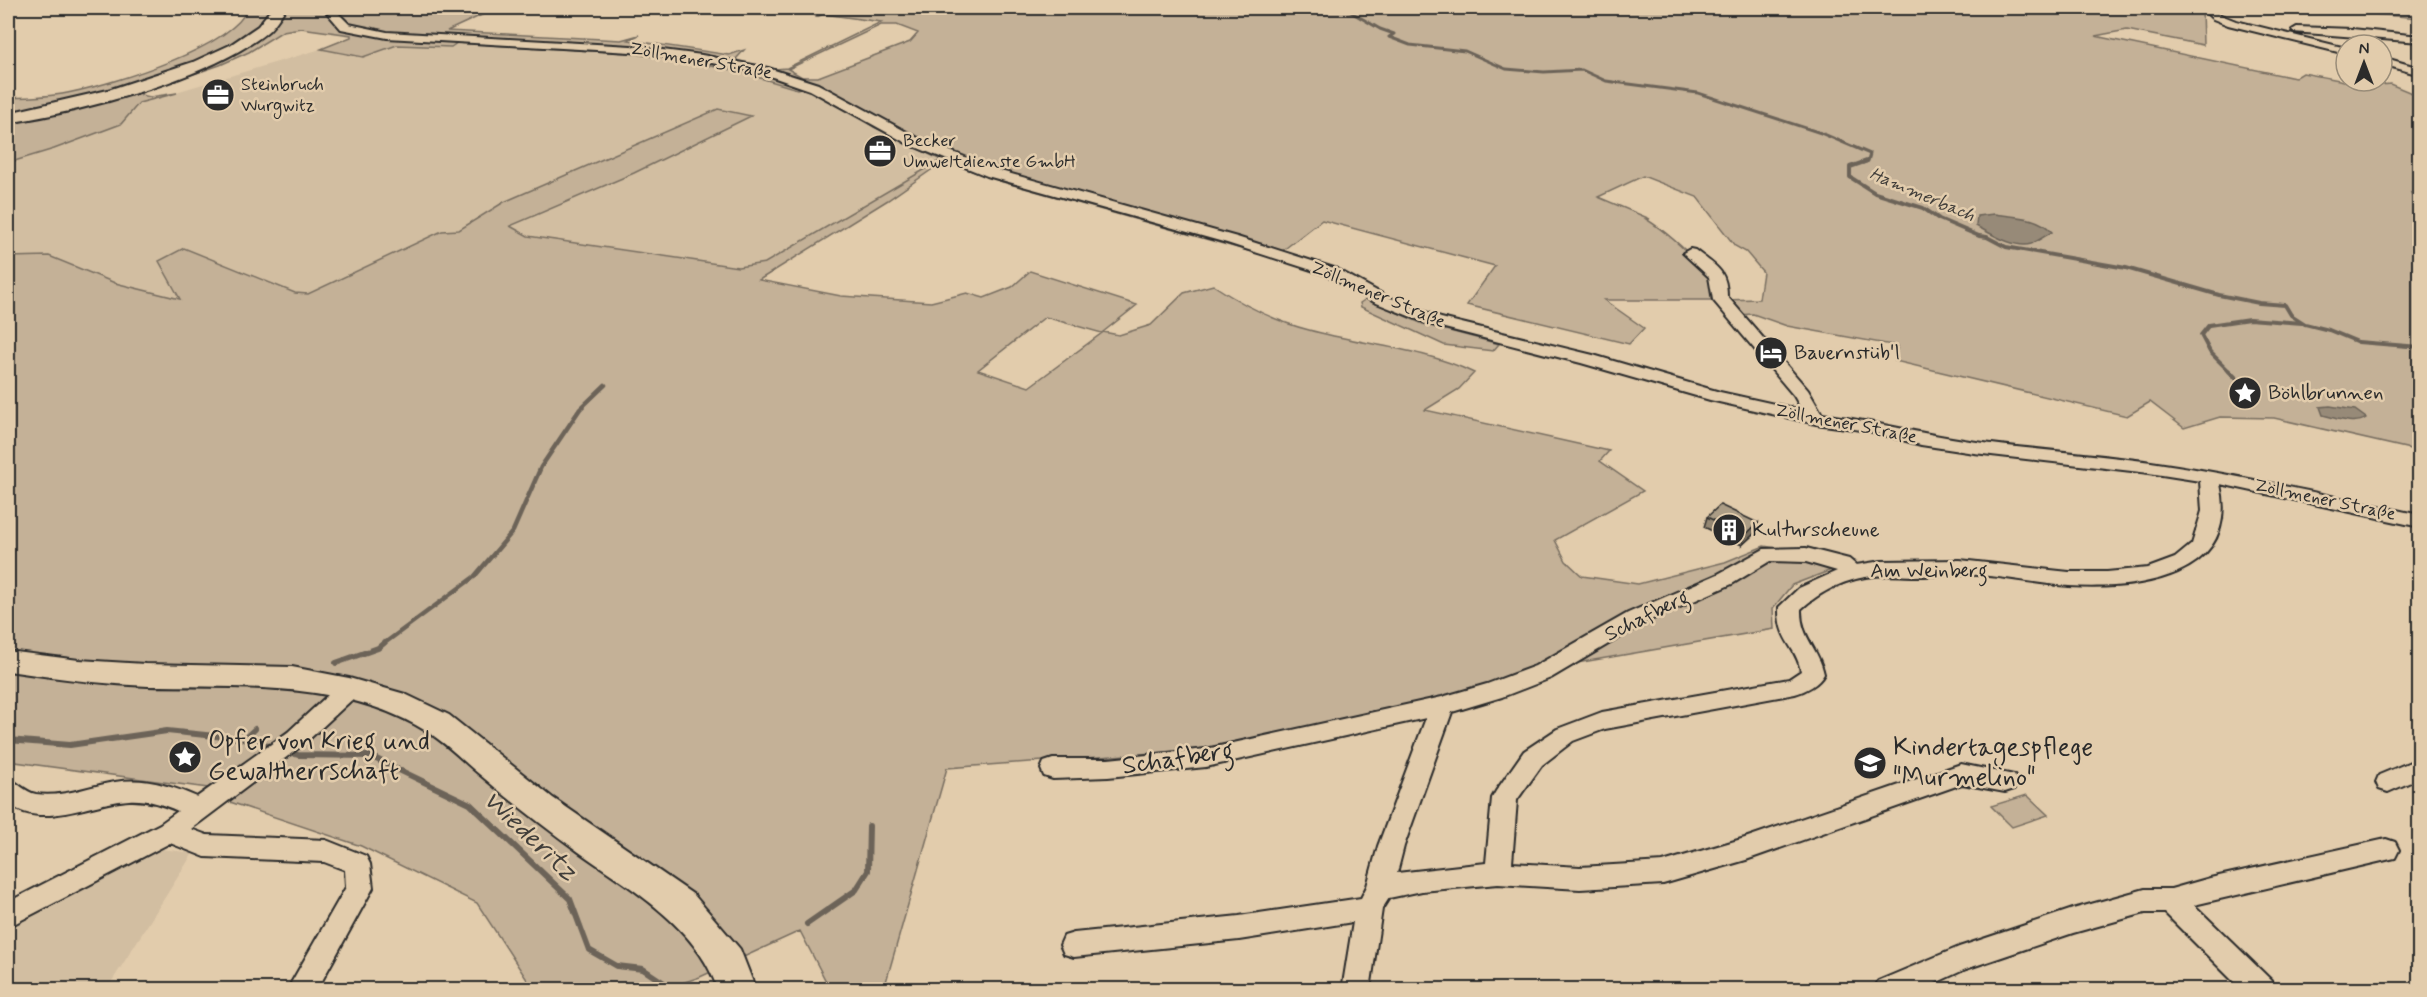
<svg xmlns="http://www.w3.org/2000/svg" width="2427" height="997" viewBox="0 0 2427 997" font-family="Mynerve,sans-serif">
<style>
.built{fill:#d2bea1}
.green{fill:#c4b197;stroke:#786e61;stroke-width:1.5;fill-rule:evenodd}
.water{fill:#978a78;stroke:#6c6459;stroke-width:1.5}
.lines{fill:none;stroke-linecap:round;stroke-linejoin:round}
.stream-far3{stroke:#6c6459;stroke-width:3}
.stream-far2{stroke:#6c6459;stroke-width:4}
.stream-far1{stroke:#6c6459;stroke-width:4.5}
.stream{stroke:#6c6459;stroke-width:6}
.minor-casing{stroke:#2b2b2b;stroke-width:4}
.major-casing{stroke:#2b2b2b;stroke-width:4}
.minor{fill:#e2ccac;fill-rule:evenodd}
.major{fill:#e2ccac;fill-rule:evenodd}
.wall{fill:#948773;stroke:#2b2b2b;stroke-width:1.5}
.shaded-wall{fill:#786e5e;stroke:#2b2b2b;stroke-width:1.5}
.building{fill:#ac9d86;stroke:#2b2b2b;stroke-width:1.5}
.labels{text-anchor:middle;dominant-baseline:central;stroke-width:5;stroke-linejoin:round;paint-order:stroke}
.far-street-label{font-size:18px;fill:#2b2b2b;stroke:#e2ccac}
.far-poi-label{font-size:18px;fill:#2b2b2b;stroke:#e2ccac;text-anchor:start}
.far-water-label{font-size:18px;font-style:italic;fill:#413e3a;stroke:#e2ccac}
.poi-label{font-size:21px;fill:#2b2b2b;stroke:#e2ccac;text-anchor:start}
.street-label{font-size:21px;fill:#2b2b2b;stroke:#e2ccac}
.near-poi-label{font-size:26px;fill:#2b2b2b;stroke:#e2ccac;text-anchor:start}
.near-street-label{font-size:26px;fill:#2b2b2b;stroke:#e2ccac}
.near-water-label{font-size:27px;font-style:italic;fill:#413e3a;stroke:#e2ccac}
</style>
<rect width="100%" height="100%" fill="#e2ccac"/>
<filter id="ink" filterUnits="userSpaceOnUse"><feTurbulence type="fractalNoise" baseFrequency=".0167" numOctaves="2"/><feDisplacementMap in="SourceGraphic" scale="12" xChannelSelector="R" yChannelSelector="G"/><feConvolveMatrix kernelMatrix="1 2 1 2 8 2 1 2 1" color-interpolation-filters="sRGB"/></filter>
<g filter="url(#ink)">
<!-- built -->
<path class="built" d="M457 43 644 54 733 70 797 89 803 87 831 98 942 160 765 263 738 267 528 235 509 226 353 293 181 299 115 283 50 256 8 257V135L139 103 321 49 363 57 397 45 451 47Z
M161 849 193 853 107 989 8 990V922L142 853Z"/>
<!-- green -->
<path class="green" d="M248 8H497L447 31 621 40 639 35 628 40 729 55 744 50 736 59 738 61 775 69 787 68 881 22 824 14 816 17 814 13 766 8H2202L2203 45 2127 30 2095 36 2295 78 2303 73 2370 86 2390 84 2419 96V195L2411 193 2420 210 2419 451 2274 418 2220 417 2184 428 2150 402 2127 416 1895 361 1898 346 1787 326 1753 314 1737 315 1724 300 1759 299 1763 272 1746 252 1735 246 1697 197 1643 176 1598 197 1650 219H1646C1670 234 1689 254 1709 273L1711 300H1604L1644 328 1629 344 1467 305 1495 266 1322 220 1273 258 1003 182 944 161 888 200 759 280 841 296 931 302 967 293 984 298 1012 287 1030 271 1137 305 1103 332 1119 335 1151 325 1184 293 1213 285C1243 305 1274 321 1309 330 1363 345 1423 348 1474 373L1459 389 1425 410 1609 451 1600 461 1643 491 1555 540 1566 561 1582 576 1638 584 1725 562 1764 546 1855 561 1792 585 1773 608 1774 629 1571 664 1371 715 1195 750 947 768 884 989H830L800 931 700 977 664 989H533L477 903 361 846 230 802 208 788 8 761V257L49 256 115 283 180 299 159 261 184 248 295 293 308 294 442 231 459 230 504 202 718 109 751 116 634 173 510 226 528 236 738 267 765 263 941 160 874 127 831 98 804 87 797 89 733 70 644 54 457 43 451 47 397 45 363 57 321 49 351 37V35L301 28 283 31 249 52 220 65 141 92V95L150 97 177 93 139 103 121 124 54 149 8 163V98C29 97 51 97 72 92 114 83 232 48 248 8ZM881 25H897L918 33 910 42 818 77H802L788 69ZM1045 317 1102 333 1029 387 978 370Z
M2302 8H2419V18Z
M1366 299 1423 324 1499 344 1493 351 1444 345 1361 307 1360 303Z
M2027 795 2048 815 2012 827 1991 806Z"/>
<!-- water -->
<path class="water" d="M1994 214C2015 217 2038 216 2052 232 2045 236 2038 241 2031 244 2014 249 1990 233 1976 226L1977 216Z
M2330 406 2355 410 2366 418C2355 426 2335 418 2323 415L2320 407Z"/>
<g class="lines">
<!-- stream-far3 -->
<path class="stream-far3" d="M1344 8 1380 29 1394 34 1389 37 1410 45 1465 51 1506 69 1544 72 1582 70 1606 81 1698 93 1821 133 1870 154 1868 161 1863 163"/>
<!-- stream-far2 -->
<path class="stream-far2" d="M1867 161 1850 167V177L1875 193 1923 208 1939 219 1979 236 1987 237 2006 247 2126 268 2219 295 2259 303 2285 305 2291 315 2305 324 2329 330 2358 342 2420 347
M2231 373 2210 352 2201 335 2209 325 2249 319 2302 323"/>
<!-- stream-far1 -->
<path class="stream-far1" d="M2229 371 2239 381 2245 393
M382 645 474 577 513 531 541 467 580 409 605 385"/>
<!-- stream -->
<path class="stream" d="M336 663 378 648 384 643
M244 739 255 729
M8 740 70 745 167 731 244 739 272 747
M286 751 298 755 370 756 470 804 570 899 589 950 617 966 643 969 667 985 669 990
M807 924 856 890 868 871 869 826
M673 990 674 987"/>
<defs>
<path id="minor" d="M323 8H333L349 24 387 32 631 46 702 55 768 68 818 84 918 138 997 170 1237 237 1337 269 1386 296 1441 318 1593 355 1720 392 1802 410 1794 396 1713 300 1709 277 1683 253 1690 249 1695 250C1715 266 1727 269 1727 296L1808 390 1822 414C1872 421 1921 434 1970 441 2030 450 2091 453 2151 462 2241 475 2330 496 2420 515V527L2220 484C2241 579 2136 590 2069 586 2038 584 2009 577 1978 575 1957 573 1936 576 1915 576 1901 576 1887 574 1874 576 1847 578 1821 591 1801 609 1800 638 1819 648 1824 674 1819 684 1806 691 1795 694L1605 729 1573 741 1542 765 1517 800 1512 863 1580 867 1663 862 1745 838 1961 764 2014 775 2017 782 2014 789 2005 792 1962 784 1746 860 1663 884 1580 889 1498 884 1422 891 1389 898 1382 909 1370 990H1342L1353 922 1239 940 1074 957 1064 954 1060 945 1064 936 1074 933 1239 916 1361 898 1367 886 1378 846 1426 718 1206 767 1108 777 1053 779 1044 776 1041 769 1044 762 1053 759H1108L1206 749 1442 697 1487 684 1535 666 1628 613 1718 574 1764 549 1806 548 1849 559 1856 565 1882 561 1960 560 2069 572H2107L2148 568 2175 558 2192 544 2202 511 2200 481 2149 473 1974 453 1921 445 1869 431 1816 424 1710 400 1581 363 1429 324 1374 302 1327 275 1227 243 987 176 908 144 810 90 761 73 702 61 631 52 387 38 341 29ZM1770 561 1806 562 1837 571 1799 588 1779 607C1778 642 1796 645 1801 671L1789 679 1602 712 1557 729 1524 751 1496 791 1492 798 1486 863 1397 873 1404 846 1452 712 1502 697 1551 678 1644 623 1732 584Z
M2201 8H2212L2221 15 2236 21 2346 48V54L2228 25 2213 19Z
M2297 27 2352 29 2420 36V42L2293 32 2292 30Z
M2382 57 2420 68V75L2382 64Z
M349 681 357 683 361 689 357 695 304 744 191 829 207 835 326 840 366 856 370 864 373 888 317 990H287L346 887 345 870 324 862 205 857 170 843 8 927V902L160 824 178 811C162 804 146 799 129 800 91 802 41 831 8 803V779C18 782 25 792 36 794 63 798 89 786 115 782 144 777 171 786 197 797L288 732 341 683Z
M2420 758V778L2388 792 2379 789 2376 782 2379 775Z
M2386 839 2395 842 2399 850 2395 858 2194 905 2272 981 2276 990H2242L2165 913H2145L2073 933 1966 969 1920 990H1874L1878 981 1959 947 2073 909 2145 889H2171L2210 878Z"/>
<path id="major" d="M272 8H286C280 16 274 27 266 33 209 79 80 112 8 123V113L108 90 193 62 230 45 258 26Z
M8 651 79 660 145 664 292 667 349 678 405 694 449 715 553 798 694 895 740 949 756 990H718C697 926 631 889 579 852 544 827 511 801 479 774 462 760 445 742 426 731 343 680 241 688 148 686 101 684 55 678 8 671Z"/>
</defs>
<!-- minor casing -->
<use href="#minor" class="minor-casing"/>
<!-- major casing -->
<use href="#major" class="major-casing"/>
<!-- minor -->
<use href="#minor" class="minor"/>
<!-- major -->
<use href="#major" class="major"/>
</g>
<!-- wall -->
<path class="wall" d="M1707 517 1758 523 1755 533 1742 545 1704 527Z"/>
<!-- shaded-wall -->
<path class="shaded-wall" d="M1758 523 1755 533 1742 545 1745 535Z"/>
<!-- building -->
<path class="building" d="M1720 505 1758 523 1745 535 1707 517Z"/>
</g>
<!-- icons -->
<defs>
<symbol id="office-disc" viewBox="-11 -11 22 22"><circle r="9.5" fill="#2b2b2b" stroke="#e2ccac"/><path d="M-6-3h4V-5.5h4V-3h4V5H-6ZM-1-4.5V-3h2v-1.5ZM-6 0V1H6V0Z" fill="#fff"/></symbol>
<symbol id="hotel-disc" viewBox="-11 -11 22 22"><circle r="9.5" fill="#2b2b2b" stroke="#e2ccac"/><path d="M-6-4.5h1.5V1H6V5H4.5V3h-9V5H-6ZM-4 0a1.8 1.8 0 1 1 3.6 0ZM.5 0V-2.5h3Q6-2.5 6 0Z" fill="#fff"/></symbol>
<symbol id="sight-disc" viewBox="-11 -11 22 22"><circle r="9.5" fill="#2b2b2b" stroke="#e2ccac"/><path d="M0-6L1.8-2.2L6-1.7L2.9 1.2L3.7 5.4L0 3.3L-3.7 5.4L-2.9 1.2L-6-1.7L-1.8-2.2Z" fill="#fff"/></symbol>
<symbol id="building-disc" viewBox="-11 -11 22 22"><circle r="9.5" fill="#2b2b2b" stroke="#e2ccac"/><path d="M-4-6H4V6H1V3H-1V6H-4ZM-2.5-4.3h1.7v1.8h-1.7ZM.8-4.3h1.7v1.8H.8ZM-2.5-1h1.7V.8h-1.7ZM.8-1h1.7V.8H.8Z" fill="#fff"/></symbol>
<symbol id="school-disc" viewBox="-11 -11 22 22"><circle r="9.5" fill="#2b2b2b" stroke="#e2ccac"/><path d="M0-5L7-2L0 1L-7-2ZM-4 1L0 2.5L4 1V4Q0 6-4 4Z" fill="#fff"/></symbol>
</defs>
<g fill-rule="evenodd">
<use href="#office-disc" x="199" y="76" width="38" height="38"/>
<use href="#office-disc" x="861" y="132" width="38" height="38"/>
<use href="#hotel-disc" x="1752" y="334" width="38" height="38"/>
<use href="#sight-disc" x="2226" y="374" width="38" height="38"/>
<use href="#building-disc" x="1710" y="511" width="38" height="38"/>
<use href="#sight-disc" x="166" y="738" width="38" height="38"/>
<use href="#school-disc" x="1851" y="744" width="38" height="38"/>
</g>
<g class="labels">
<!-- far-street labels -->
<g class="far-street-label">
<text transform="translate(701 61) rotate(10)">Zöllmener Straße</text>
<text transform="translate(1378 295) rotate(23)">Zöllmener Straße</text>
<text transform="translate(1846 424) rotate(11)">Zöllmener Straße</text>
<text transform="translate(2325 500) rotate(12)">Zöllmener Straße</text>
</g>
<!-- far-poi labels -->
<g class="far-poi-label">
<text x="241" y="85">Steinbruch<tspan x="241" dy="21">Wurgwitz</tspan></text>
<text x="903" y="141">Becker<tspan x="903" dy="21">Umweltdienste GmbH</tspan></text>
</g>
<!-- far-water labels -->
<g class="far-water-label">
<text transform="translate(1922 195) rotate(23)">Hammerbach</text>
</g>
<!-- poi labels -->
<g class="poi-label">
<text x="1794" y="353">Bauernstüb'l</text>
<text x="2268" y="393">Böhlbrunnen</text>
<text x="1752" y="530">Kulturscheune</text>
</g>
<!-- street labels -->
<g class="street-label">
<text x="1929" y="571">Am Weinberg</text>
<text transform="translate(1647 616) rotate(-26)">Schafberg</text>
</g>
<!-- near-poi labels -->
<g class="near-poi-label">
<text x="208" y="742">Opfer von Krieg und<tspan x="208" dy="30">Gewaltherrschaft</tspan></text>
<text x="1893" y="748">Kindertagespflege<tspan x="1893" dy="30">"Murmelino"</tspan></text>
</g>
<!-- near-street labels -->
<g class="near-street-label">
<text transform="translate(1178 759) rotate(-8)">Schafberg</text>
</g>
<!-- near-water labels -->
<g class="near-water-label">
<text transform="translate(530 836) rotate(43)">Wiederitz</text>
</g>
</g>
<!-- margin -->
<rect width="2427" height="997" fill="none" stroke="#e2ccac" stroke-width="30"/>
<rect x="15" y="15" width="2397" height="967" fill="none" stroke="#2b2b2b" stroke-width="2" filter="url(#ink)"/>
<!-- north arrow -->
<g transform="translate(2364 63)"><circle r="28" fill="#e2ccac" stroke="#998c78" stroke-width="1.5"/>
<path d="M0-4.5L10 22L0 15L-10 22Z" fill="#2b2b2b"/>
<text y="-9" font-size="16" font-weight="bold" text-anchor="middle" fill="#2b2b2b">N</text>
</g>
</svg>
